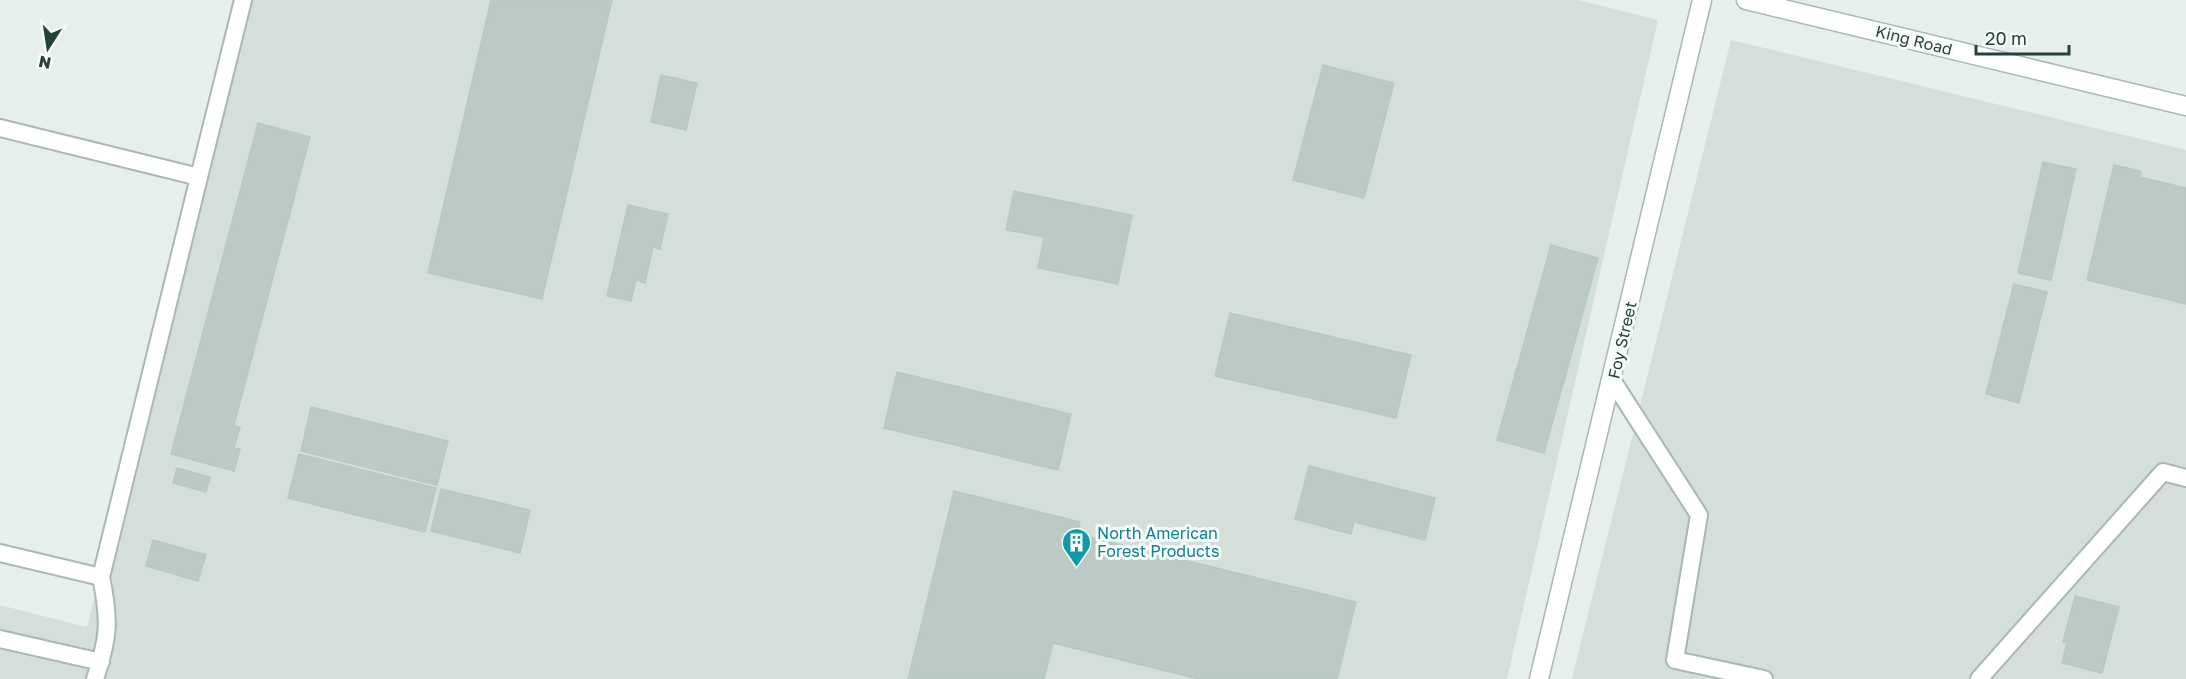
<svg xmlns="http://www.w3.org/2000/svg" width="2186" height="679" viewBox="0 0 2186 679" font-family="'Golos Text',sans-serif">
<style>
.built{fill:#d4dfda}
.building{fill:#bbcac4;stroke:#b8c9c2;stroke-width:1.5}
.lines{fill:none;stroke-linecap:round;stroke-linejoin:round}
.lane-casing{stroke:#a8b8b2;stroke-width:20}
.street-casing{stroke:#a8b8b2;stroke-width:21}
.secondary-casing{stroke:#a4bbb3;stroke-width:21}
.lane{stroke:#fff;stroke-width:16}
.street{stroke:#fff;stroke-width:18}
.secondary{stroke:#fff;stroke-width:18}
.labels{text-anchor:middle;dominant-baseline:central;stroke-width:6;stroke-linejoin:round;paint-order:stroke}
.street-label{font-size:16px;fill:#24423a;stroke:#f7fbf9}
.culture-label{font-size:16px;fill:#0d838f;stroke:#f7fbf9;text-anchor:start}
</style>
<rect width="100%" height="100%" fill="#e6efeb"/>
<!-- built -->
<path class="built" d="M246 0H1578L1658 20 1507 679H0V605L87 627Z
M1731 40 2186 150V679H1572Z"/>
<!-- building -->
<path class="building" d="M491 0H612L542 299 428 273Z
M1323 65 1394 83 1364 198 1293 180Z
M661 75 697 83 686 130 651 122Z
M258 123 310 137 234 425 240 427 234 448 240 449 234 471 171 454Z
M2043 162 2076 169 2051 280 2018 273Z
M2114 165 2141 171 2140 177 2186 188V304L2087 280Z
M1014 191 1132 215 1118 284 1038 268 1044 237 1006 230Z
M628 205 668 214 660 249 653 247 645 283 636 280 631 301 607 296Z
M1551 245 1598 258 1544 453 1497 440Z
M2014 284 2047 292 2019 403 1986 394Z
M1230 313 1411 355 1396 418 1215 376Z
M897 372 1071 414 1058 470 884 428Z
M311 407 448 441 437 485 301 451Z
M299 454 436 488 425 532 288 498Z
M1309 466 1435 498 1425 540 1354 522 1351 534 1295 519Z
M177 468 210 477 206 492 173 483Z
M441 489 530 510 520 553 431 531Z
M954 491 1080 522 1077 534 1356 602 1337 679H1198L1053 643 1044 679H908Z
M153 540 206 555 198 581 146 566Z
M2075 596 2119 607 2102 673 2062 663 2067 643 2063 642Z"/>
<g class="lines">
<defs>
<path id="lane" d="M0 128 199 177 243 0
M1612 380 1699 515 1675 660 1764 679
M0 553 101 577 199 177
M0 639 101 662
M95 679C109 637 110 620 101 577
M1979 679 2163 472 2186 478"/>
<path id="street" d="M1539 679 1702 0"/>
<path id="secondary" d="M1746 0 2186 106"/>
</defs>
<!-- lane casing -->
<use href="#lane" class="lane-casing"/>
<!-- street casing -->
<use href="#street" class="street-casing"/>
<!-- secondary casing -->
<use href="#secondary" class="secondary-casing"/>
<!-- lane -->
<use href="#lane" class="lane"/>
<!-- street -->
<use href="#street" class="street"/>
<!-- secondary -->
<use href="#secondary" class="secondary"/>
</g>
<!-- icons -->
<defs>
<symbol id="building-pin" viewBox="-11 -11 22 30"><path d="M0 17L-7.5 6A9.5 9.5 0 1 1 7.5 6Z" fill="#0f9aa8" stroke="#f7fbf9"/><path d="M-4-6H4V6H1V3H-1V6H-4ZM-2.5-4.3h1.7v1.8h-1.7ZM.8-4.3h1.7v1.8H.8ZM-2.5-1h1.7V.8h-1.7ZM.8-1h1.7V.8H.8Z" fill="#fff"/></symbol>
</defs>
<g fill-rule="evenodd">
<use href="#building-pin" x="1060" y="526" width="33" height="45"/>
</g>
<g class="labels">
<!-- street labels -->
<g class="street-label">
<text transform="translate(1914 40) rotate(14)">King Road</text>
<text transform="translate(1622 340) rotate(-77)">Foy Street</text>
</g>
<!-- culture labels -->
<g class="culture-label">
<text x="1097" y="533">North American<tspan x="1097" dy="18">Forest Products</tspan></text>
</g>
</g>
<!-- north arrow -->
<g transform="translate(48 48) rotate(192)" stroke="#f7fbf9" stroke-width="4.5" paint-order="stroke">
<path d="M0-4.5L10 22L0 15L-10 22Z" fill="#24423a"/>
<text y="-9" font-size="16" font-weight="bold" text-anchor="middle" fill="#24423a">N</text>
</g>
<!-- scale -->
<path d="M1976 45v9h93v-9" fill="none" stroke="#24423a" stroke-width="3"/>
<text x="1985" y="45" font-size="18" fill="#24423a" stroke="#f7fbf9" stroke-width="4.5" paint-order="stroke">20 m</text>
</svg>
